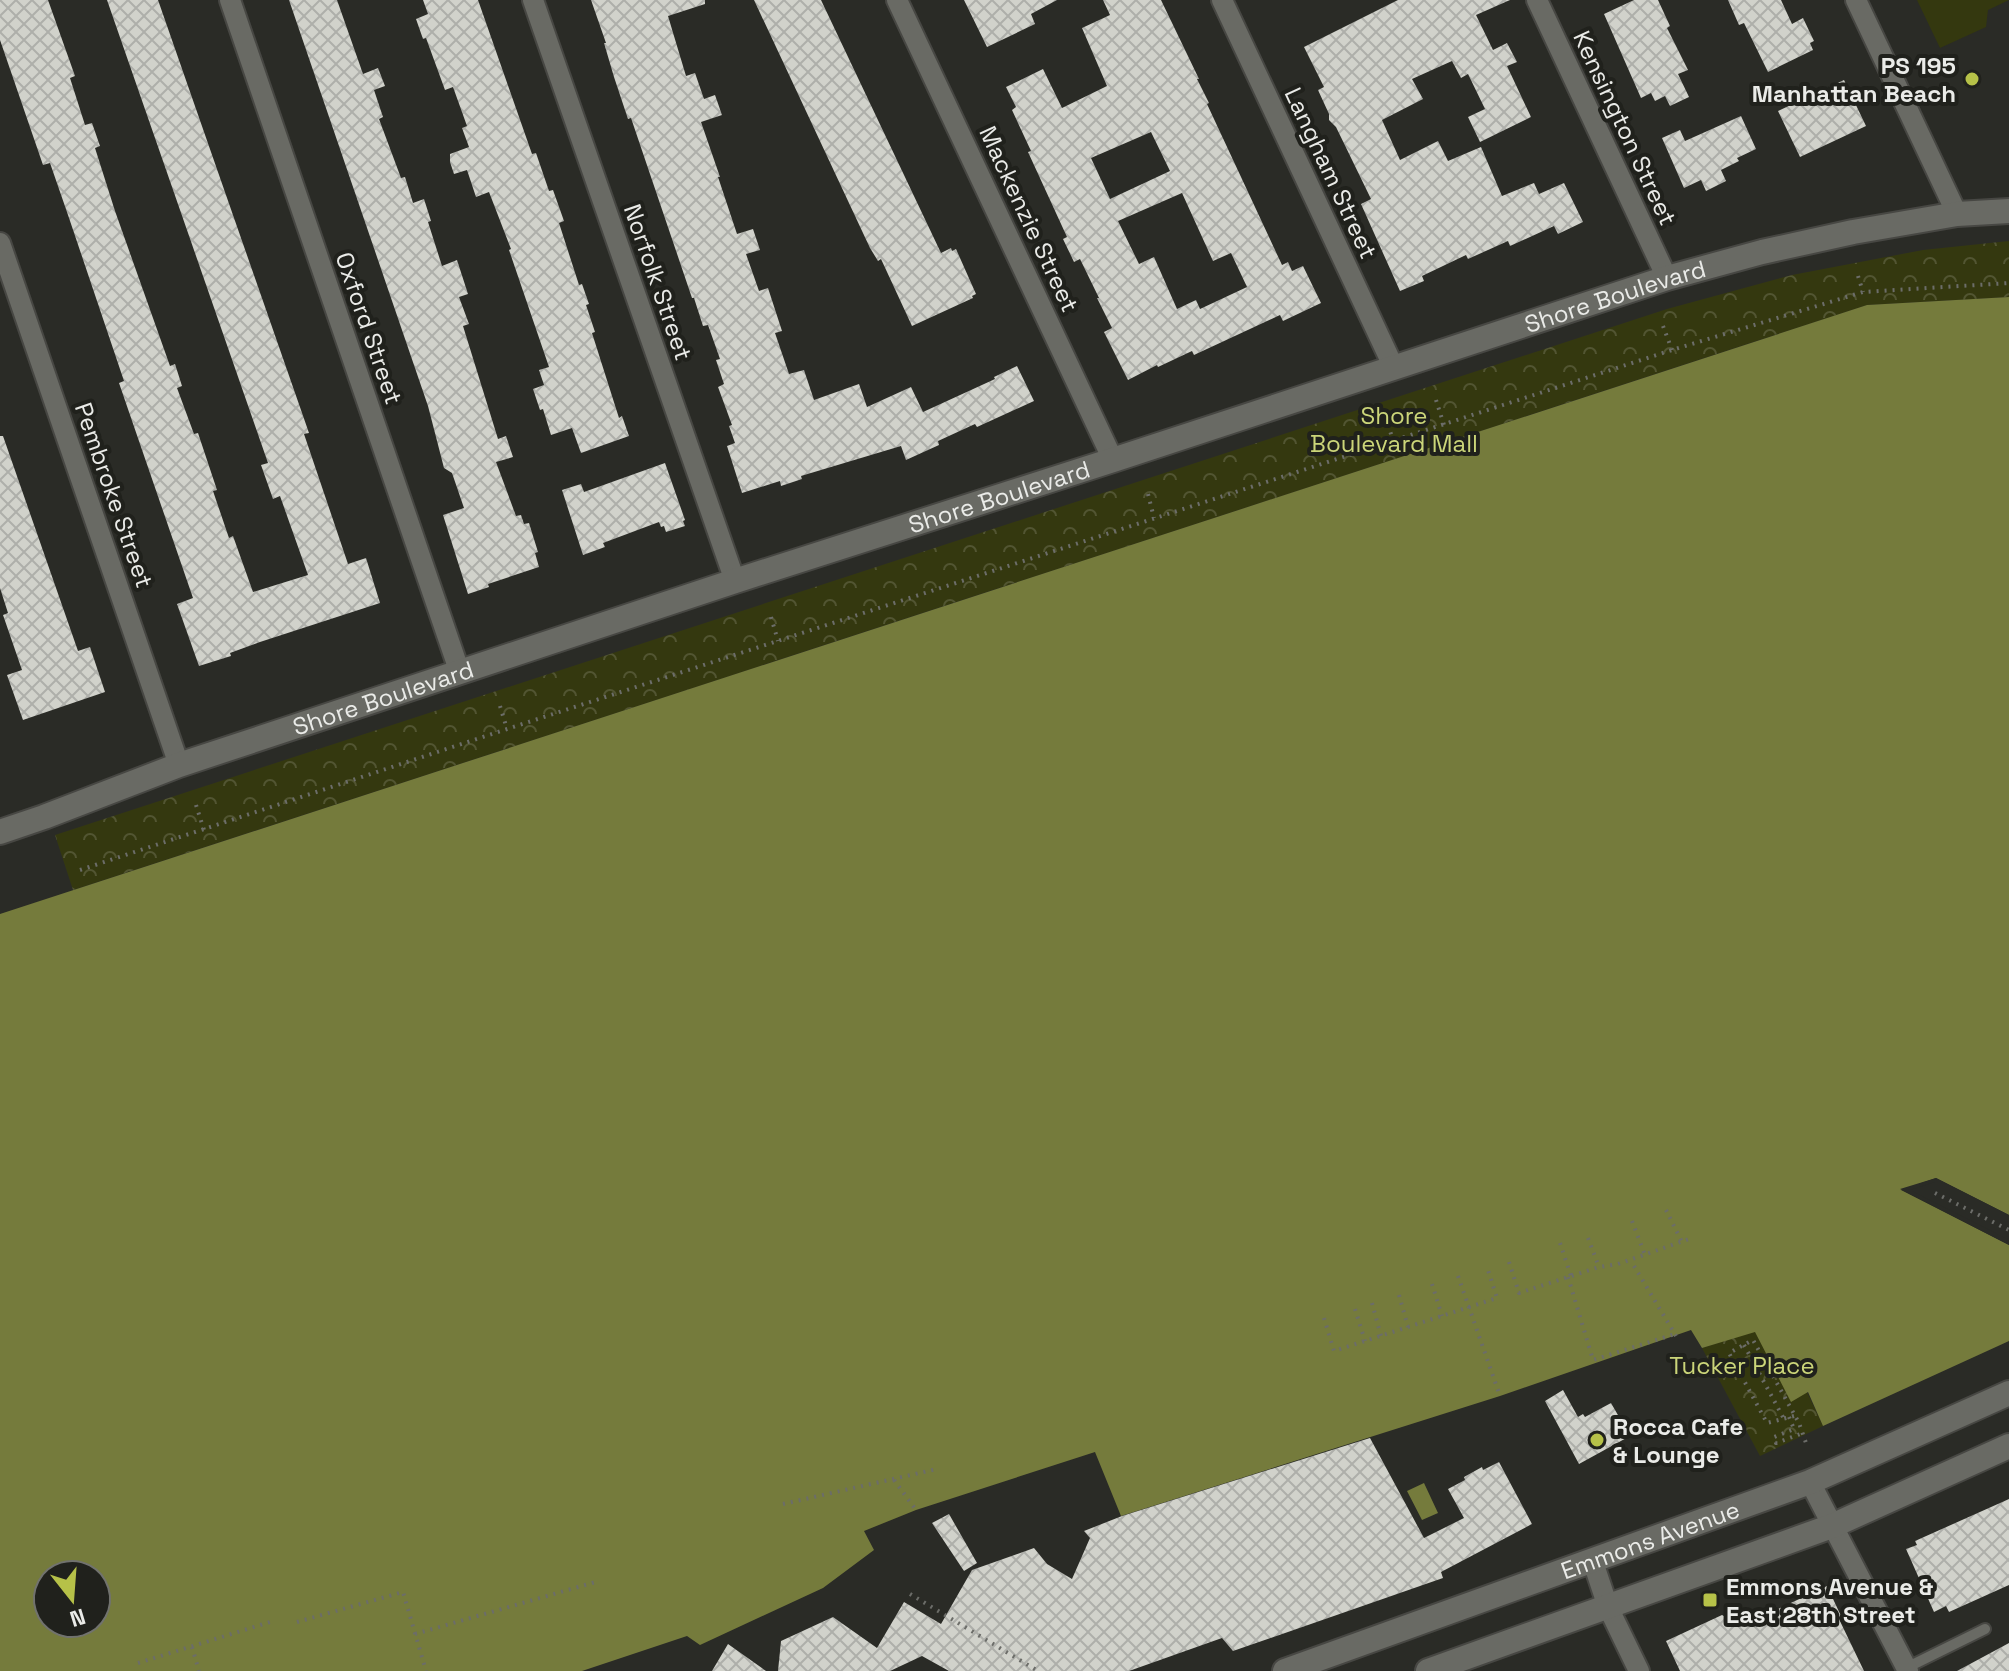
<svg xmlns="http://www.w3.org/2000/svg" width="2009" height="1671" viewBox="0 0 2009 1671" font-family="'Space Grotesk',sans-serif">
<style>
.park{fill:url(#park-crowns)}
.garden{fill:#34380f}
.water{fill:#757b3c;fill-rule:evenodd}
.pier{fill:#2a2b26}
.building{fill:url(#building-cross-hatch);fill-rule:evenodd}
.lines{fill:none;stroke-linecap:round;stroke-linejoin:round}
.lane-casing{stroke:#474743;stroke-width:14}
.street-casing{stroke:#474743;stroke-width:24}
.secondary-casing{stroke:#474743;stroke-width:28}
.path{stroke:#6c6d69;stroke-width:4;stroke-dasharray:2 6;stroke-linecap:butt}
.lane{stroke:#696a64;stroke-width:10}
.street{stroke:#696a64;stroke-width:20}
.secondary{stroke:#696a64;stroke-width:24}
.poi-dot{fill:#b6c148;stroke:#20211c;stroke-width:3}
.labels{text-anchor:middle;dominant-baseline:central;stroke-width:8;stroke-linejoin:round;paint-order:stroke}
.poi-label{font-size:24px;font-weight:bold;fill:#eaebe8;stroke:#20211c;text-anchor:start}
.street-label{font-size:24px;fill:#eaebe8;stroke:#20211c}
.park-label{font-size:24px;fill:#cbd579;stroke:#20211c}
</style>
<defs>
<pattern id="park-crowns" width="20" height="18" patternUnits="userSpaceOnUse" patternTransform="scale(2)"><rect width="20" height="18" fill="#34380f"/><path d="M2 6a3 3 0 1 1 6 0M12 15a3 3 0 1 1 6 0" fill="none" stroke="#525532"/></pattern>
<pattern id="building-cross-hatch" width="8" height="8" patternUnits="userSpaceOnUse" patternTransform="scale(2)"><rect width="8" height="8" fill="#d1d2cb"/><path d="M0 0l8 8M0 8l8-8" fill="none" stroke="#aeafaa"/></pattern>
</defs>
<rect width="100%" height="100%" fill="#2a2b26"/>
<!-- park -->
<path class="park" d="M2009 241V297L1867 305 73 890 55 835 1667 309 1792 275 1923 250Z
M1755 1331 1791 1401 1807 1392 1823 1426 1760 1456 1702 1348Z"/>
<!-- garden -->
<path class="garden" d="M1917 0H2009L1988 10 1986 27 1940 48Z"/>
<!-- water -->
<path class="water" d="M2009 297V1215L1936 1178 1901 1190 2009 1245V1341L1823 1426 1808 1392 1791 1402 1755 1332 1702 1348 1691 1330 1500 1396 1121 1516 1095 1452 916 1510 864 1531 874 1550 823 1588 700 1645 687 1636 582 1671H0V914L1867 305ZM48 1575H96V1623H48Z
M1424 1483 1438 1513 1422 1520 1407 1491Z"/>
<!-- pier -->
<path class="pier" d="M1936 1178 2009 1215V1219L1935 1182 1910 1190 2009 1240V1245L1900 1189Z"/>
<!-- building -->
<path class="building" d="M0 0H48L75 76 70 78 85 125 92 123 100 146 95 148 115 211 170 366 175 364 182 386 177 388 194 434 198 433 217 490 213 491 229 538 233 536 253 592 308 575 280 496 273 499 261 465 268 463 107 0H158L309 433 304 434 348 564 366 558 380 603 260 642 230 653 231 656 199 666 177 604 193 598 119 383 124 381 68 215 50 163 43 165 0 40Z
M289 0H337L363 74 378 68 385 86 374 90 383 117 379 119 401 178 405 177 413 203 424 199 431 221 428 222 442 266 457 260 468 294 459 297 469 324 463 326 498 439 506 436 513 457 496 462 516 516 521 515 524 524 529 523 538 552 535 553 539 567 488 584 489 587 468 594 443 515 464 508 452 473 444 468 428 406Z
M423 0H478L532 154 536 153 549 191 553 190 564 221 559 223 579 285 582 284 589 304 586 305 595 332 592 333 619 418 622 416 629 436 581 453 572 428 551 435 543 409 540 410 533 389 544 385 539 370 549 367 509 250 511 249 489 192 476 197 467 170 454 174 450 162V154L469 147 462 128 467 126 453 87 445 90 426 38 423 39 416 19 428 14Z
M591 0H705V4L668 16 686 76 695 73 704 99 715 95 722 115 701 122 720 177H718L737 234 753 229 760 250 746 254 759 291 768 288 782 331 775 333 789 374 804 370 814 400 859 384 867 407 911 387 923 412 995 379 994 377 1017 366 1034 401 977 427 975 424 938 441 939 445 906 460 901 446 801 476 802 479 781 486 780 481 742 493 727 446 735 443 729 426 732 425 718 387 724 384 716 360 720 359 708 325 703 326 694 298H692L631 118 628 119 614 77 604 43H606Z
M754 0H821L941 253 951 248 952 251 956 249 976 294 972 296 973 298 912 326 881 259 878 261 870 248Z
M964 0H1057L1031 14 1035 24 987 47Z
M1103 0H1161L1199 79H1197L1209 103 1207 104 1282 265 1288 262 1292 271 1303 266 1321 303 1283 321 1280 315 1194 355 1192 351 1158 367 1157 365 1128 380 1104 332 1112 328 1097 298H1099L1080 259 1074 262 1063 239 1067 237 1028 152 1031 151 1012 110 1016 107 1006 87 1043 69 1062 108 1107 86 1082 28 1110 15ZM1151 132 1170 171 1110 199 1091 158ZM1182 193 1213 261 1231 253 1247 287 1200 309 1196 300 1177 309 1154 257 1139 264 1118 221Z
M1398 0H1510L1476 15 1493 50 1507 43 1517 62 1507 66 1531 117 1480 142 1468 117 1485 109 1468 74 1461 78 1452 61 1412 79 1423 99 1382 120 1400 160 1438 141 1448 161 1481 147 1502 196 1534 183 1539 194 1564 183 1583 222 1558 234 1554 226 1510 246 1508 241 1468 259 1466 255 1422 276 1424 281 1400 291 1361 204 1371 199 1336 127 1329 120V114L1318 90 1324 87 1304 47Z
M1634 0H1658L1670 26 1667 28 1688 70 1678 74 1689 97 1670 106 1665 96 1655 101 1651 93 1641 98 1604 14Z
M1728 0H1781L1792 24 1803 18 1814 41 1810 43 1813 50 1768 72 1744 23 1739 25Z
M1844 80 1866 126 1800 157 1778 111Z
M1741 116 1756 149 1737 158 1739 161 1721 170 1726 181 1706 191 1701 180 1684 188 1662 138 1680 130 1685 141Z
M0 436H3L78 651 90 647 105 692 23 720 7 675 22 670 3 615 8 613 0 588Z
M665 463 685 520 683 521 685 526 666 532 664 526 661 527 659 522 603 543 605 547 583 555 562 490 581 484 584 492Z
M1563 1390 1578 1417 1583 1414 1585 1417 1611 1403 1630 1436 1579 1464 1545 1401Z
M1370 1438 1424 1538 1464 1518 1448 1489 1465 1480 1464 1477 1482 1467 1483 1470 1499 1462 1532 1524 1441 1572 1443 1578 1233 1651 1222 1638 1129 1671H949L922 1656 890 1671H778L781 1641 833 1617 877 1648 904 1602 941 1624 972 1570 1034 1548 1047 1564 1072 1579 1090 1538 1084 1531 1122 1516Z
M2009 1499V1585L1949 1612 1946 1606 1934 1612 1906 1549 1917 1545 1915 1541Z
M949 1514 977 1563 964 1571 932 1523Z
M1827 1586 1841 1616 1838 1617 1864 1671H1680L1666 1641 1722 1615 1742 1626Z
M2009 1643V1671H1957Z
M728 1644 766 1671H712Z"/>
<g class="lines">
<defs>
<path id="lane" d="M1906 1668 1985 1629"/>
<path id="street" d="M230 0 460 673
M533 0 735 581
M897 0 1113 460
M1222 0 1394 368
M1537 0 1667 278
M1856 0 1957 214
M0 243 179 765
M1810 1482 1908 1671
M1593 1562 1608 1607 1639 1671"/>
<g id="secondary">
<path id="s1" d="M0 832 44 817 179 765 735 581 1113 460 1667 278 1762 252 1853 232 1957 214 2009 211"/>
<path id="s2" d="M1285 1671 1810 1482 2009 1393"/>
<path d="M1428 1671 1832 1526 2009 1446"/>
</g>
</defs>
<!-- lane casing -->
<use href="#lane" class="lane-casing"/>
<!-- street casing -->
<use href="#street" class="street-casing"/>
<!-- secondary casing -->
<use href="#secondary" class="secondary-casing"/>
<!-- path -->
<path class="path" d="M1858 276 1863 292
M1663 326 1672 350
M1436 400 1444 425
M1386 417 1393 441
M1148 494 1154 518
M771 617 778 641
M500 706 507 729
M196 805 204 830
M80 870 507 729 1672 350 1863 292 2009 283
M1935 1193 2009 1230
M1666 1210 1682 1242
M1632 1221 1645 1255
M1588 1238 1599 1267
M1560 1243 1571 1276
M1509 1262 1519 1293 1599 1267 1618 1264 1689 1239
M1634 1266 1676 1336
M1458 1276 1500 1396
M1568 1277 1593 1360 1675 1334
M1432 1284 1442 1316
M1399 1295 1408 1327
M1372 1303 1381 1336
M1355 1309 1365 1341
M1324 1318 1334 1351 1497 1298 1487 1267
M1744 1345 1784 1419
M1794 1416 1767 1423 1729 1353 1753 1340 1799 1423 1806 1443
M1789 1417 1794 1429 1774 1437 1776 1443 1803 1433
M894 1480 916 1510
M783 1504 937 1469
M910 1594 1038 1671
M297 1622 403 1592 426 1671
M415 1634 599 1581
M192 1647 199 1671
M138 1663 270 1622"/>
<!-- lane -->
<use href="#lane" class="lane"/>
<!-- street -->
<use href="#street" class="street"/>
<!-- secondary -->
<use href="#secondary" class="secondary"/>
</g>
<!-- markers -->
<g class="poi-dot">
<circle cx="1972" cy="79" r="8"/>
<circle cx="1597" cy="1440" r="8"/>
<rect x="1702" y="1592" width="16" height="16" rx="4"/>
</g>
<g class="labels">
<!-- poi labels -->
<g class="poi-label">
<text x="1956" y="65" text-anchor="end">PS 195<tspan x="1956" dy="28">Manhattan Beach</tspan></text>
<text x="1613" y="1426">Rocca Cafe<tspan x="1613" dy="28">&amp; Lounge</tspan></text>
<text x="1726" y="1586">Emmons Avenue &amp;<tspan x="1726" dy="28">East 28th Street</tspan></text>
</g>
<!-- street labels -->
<g class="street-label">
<text transform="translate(1625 128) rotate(65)">Kensington Street</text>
<text transform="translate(1331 173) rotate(65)">Langham Street</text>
<text transform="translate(1029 219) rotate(65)">Mackenzie Street</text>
<text transform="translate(658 282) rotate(71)">Norfolk Street</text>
<text stroke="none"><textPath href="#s1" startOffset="1702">Shore Boulevard</textPath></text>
<text transform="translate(369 328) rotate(71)">Oxford Street</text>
<text transform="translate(114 495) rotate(71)">Pembroke Street</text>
<text stroke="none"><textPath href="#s1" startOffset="1054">Shore Boulevard</textPath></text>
<text stroke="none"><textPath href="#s1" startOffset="406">Shore Boulevard</textPath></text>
<text stroke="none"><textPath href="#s2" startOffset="388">Emmons Avenue</textPath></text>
</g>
<!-- park labels -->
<g class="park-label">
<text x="1394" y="415">Shore<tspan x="1394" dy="28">Boulevard Mall</tspan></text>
<text x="1742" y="1365">Tucker Place</text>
</g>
</g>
<!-- north arrow -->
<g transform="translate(72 1599) rotate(163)"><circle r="38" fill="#20211c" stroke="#71726e" stroke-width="2"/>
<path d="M0-6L14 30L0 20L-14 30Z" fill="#b6c148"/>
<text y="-12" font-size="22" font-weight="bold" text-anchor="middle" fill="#eaebe8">N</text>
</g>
</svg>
